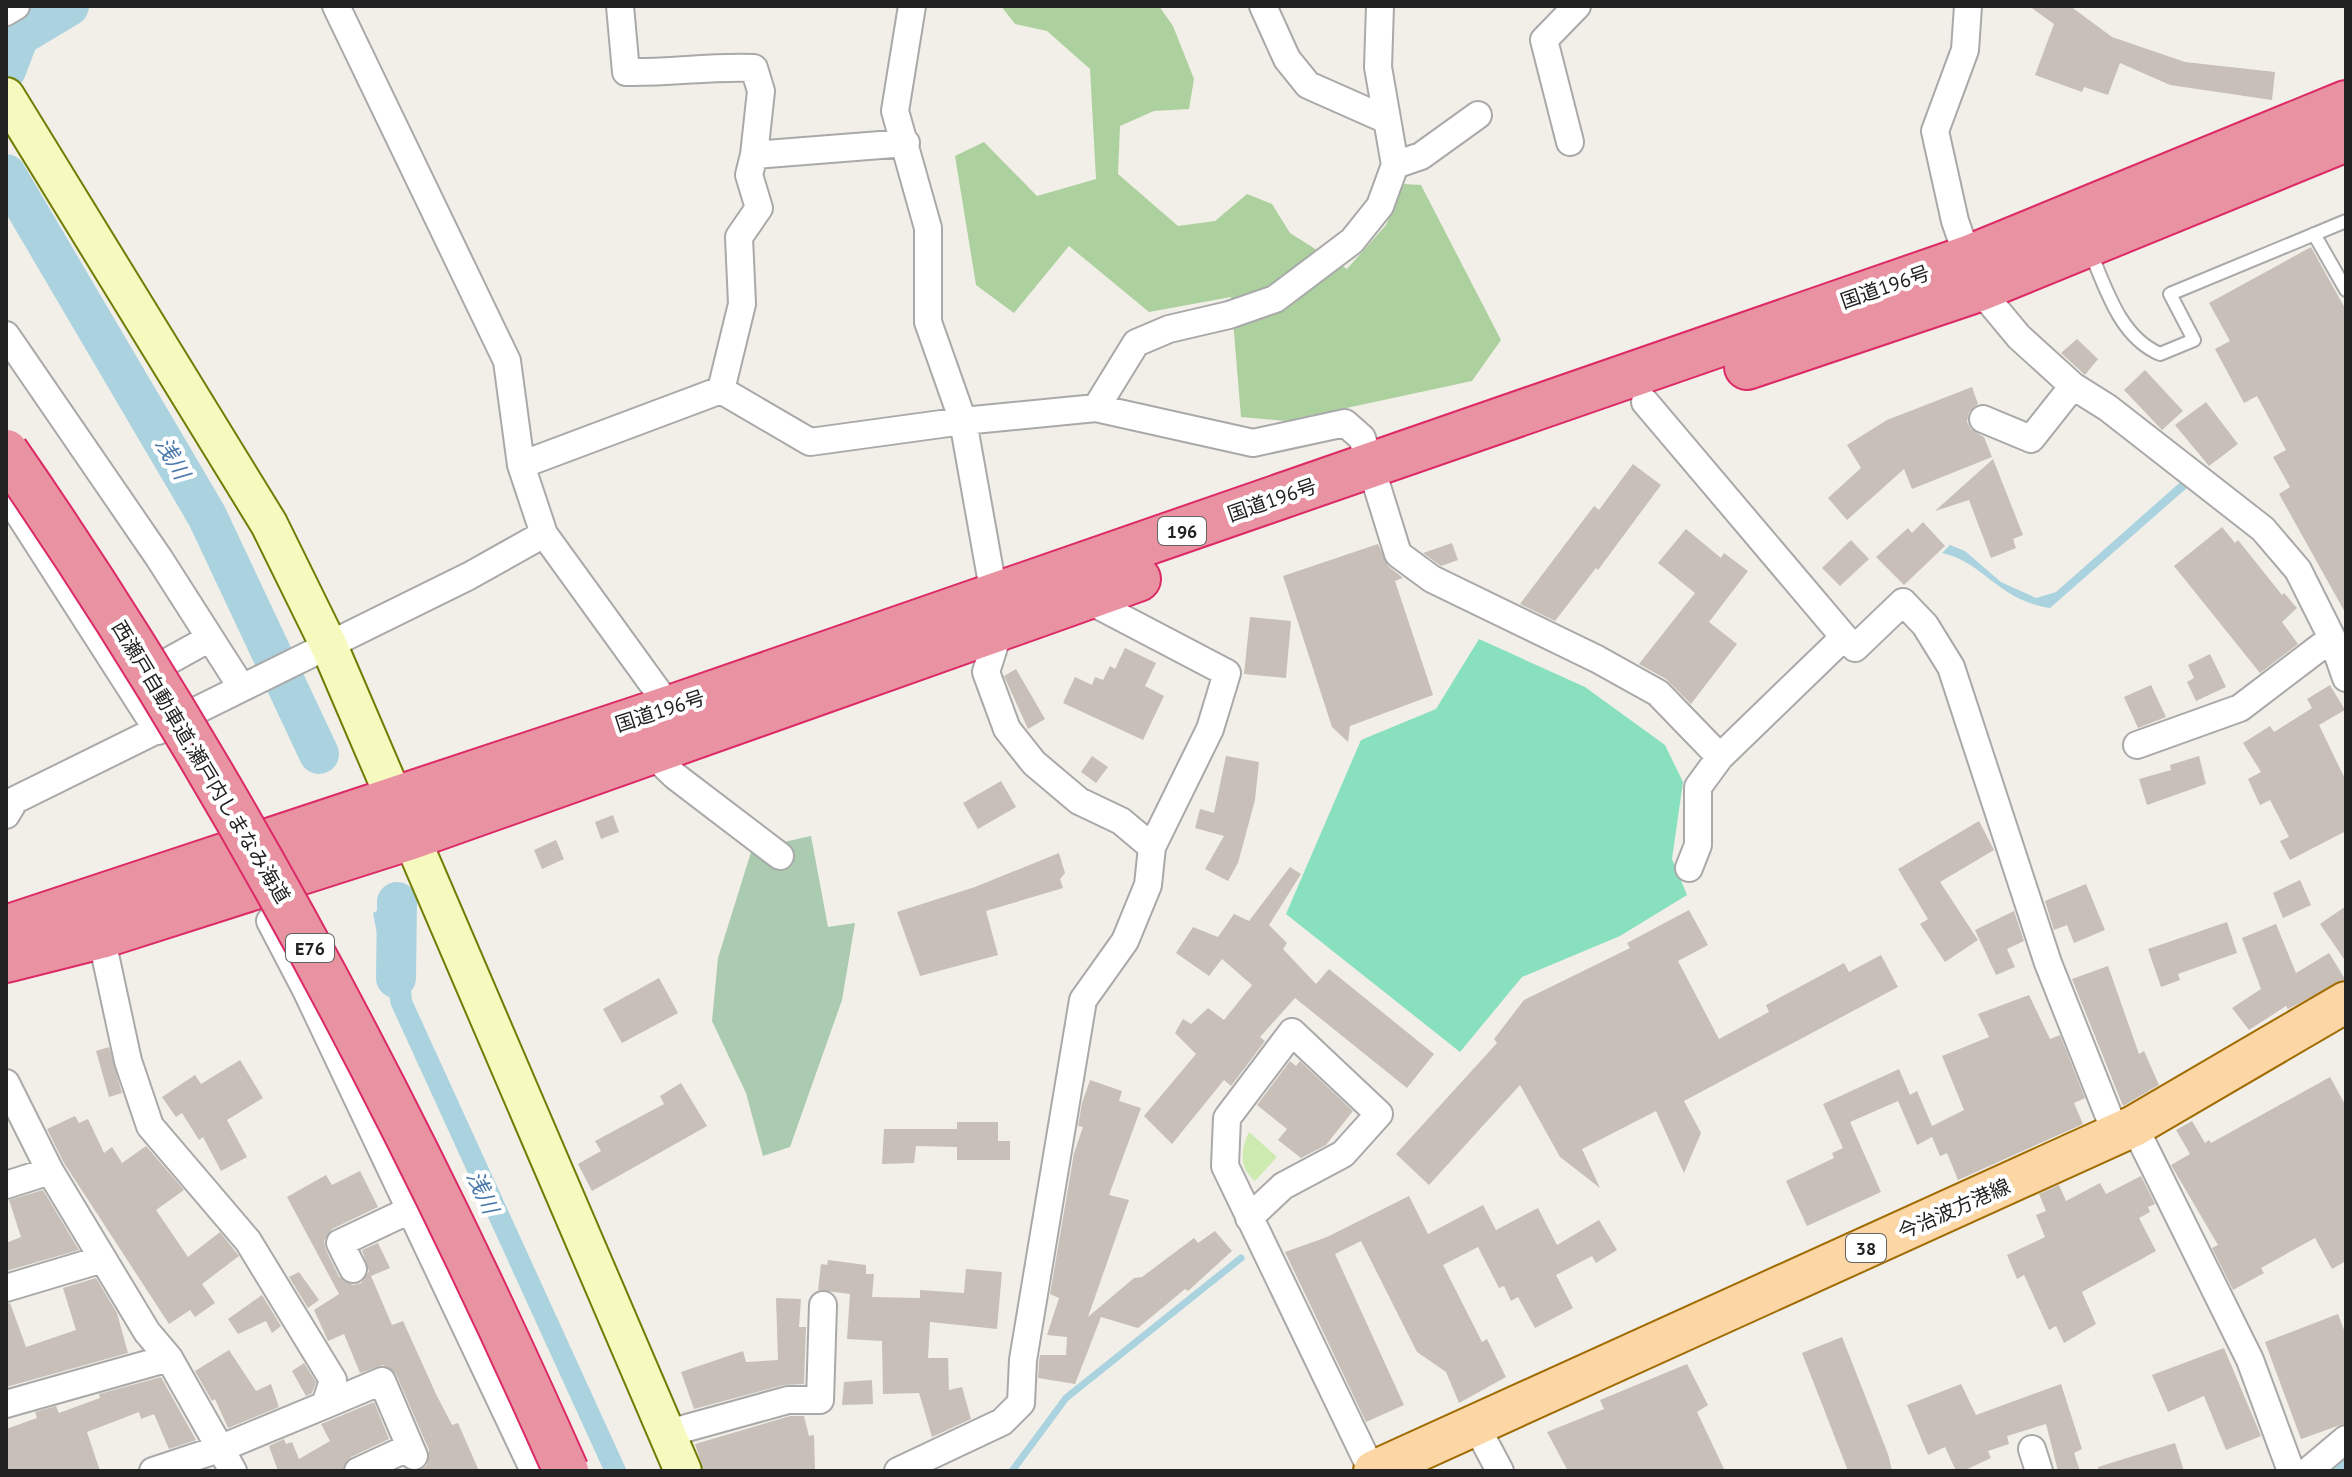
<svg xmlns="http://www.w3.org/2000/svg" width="2352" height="1477" viewBox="0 0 2352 1477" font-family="'PT Sans','Noto Sans JP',sans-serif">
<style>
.grass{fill:#cdebb0}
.forest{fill:#add19e}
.cemetery{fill:#aacbaf}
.pitch{fill:#88e0be}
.water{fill:#aad3df}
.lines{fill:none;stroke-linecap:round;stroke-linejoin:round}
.stream{stroke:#aad3df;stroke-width:7}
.river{stroke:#aad3df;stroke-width:40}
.building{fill:#c7bfb8}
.lane-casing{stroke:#a9a9a9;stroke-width:16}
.street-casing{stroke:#a9a9a9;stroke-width:30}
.secondary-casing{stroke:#707d05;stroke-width:40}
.primary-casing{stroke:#a06b00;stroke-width:44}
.highway-casing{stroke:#dc2a67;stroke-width:48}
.lane{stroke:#fff;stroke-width:12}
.street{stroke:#fff;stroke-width:26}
.secondary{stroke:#f7fabf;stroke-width:36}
.primary{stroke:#fcd6a4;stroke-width:40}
.highway{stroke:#e892a2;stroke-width:44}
.highway-bridge-casing{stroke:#dc2a67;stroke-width:48;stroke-linecap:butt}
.highway-bridge{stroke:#e892a2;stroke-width:44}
.labels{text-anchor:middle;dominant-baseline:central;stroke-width:8;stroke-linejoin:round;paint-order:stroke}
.shield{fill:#fff;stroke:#646464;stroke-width:2}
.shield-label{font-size:18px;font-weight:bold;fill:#222}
.street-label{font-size:20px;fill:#222;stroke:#fff}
.water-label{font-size:22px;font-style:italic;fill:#4a7aab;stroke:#fff}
</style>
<rect width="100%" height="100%" fill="#f2efe9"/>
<!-- grass -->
<path class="grass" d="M1249 1132 1277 1157 1255 1181C1239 1168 1240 1151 1249 1132Z"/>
<!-- forest -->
<path class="forest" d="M1001 6H1159L1173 26 1194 79 1189 109 1154 111 1120 126 1118 174 1178 226 1215 221 1247 194 1272 204 1290 233 1347 269 1386 225 1404 184 1421 185 1501 340 1472 381 1286 421 1241 417 1231 297 1149 312 1069 246 1014 313 976 285 955 156 984 142 1037 196 1096 179 1090 69 1047 31 1015 24Z"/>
<!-- cemetery -->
<path class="cemetery" d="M811 836 828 927 855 923 842 1000 790 1147 763 1156 746 1093 712 1021 718 958 752 849Z"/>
<!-- pitch -->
<path class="pitch" d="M1479 639 1585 687 1665 745 1683 782 1672 859 1687 895 1620 936 1522 977 1460 1052 1286 914 1361 740 1436 709Z"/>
<!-- water -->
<path class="water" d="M2185 478 2192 482 2188 487 2050 608C1997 600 1984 562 1942 553L1950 545 1965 551 2001 582 2036 598 2056 592Z
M384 907 406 942 412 1000 627 1471H604L391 1005 373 913Z"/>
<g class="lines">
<!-- stream -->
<path class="stream" d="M1012 1471 1066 1398 1241 1258"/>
<!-- river -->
<path class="river" d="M6 70 19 36 69 6
M6 174 207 516 319 754
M396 978 397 902
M2345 1471 2346 1470"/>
</g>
<!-- building -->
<path class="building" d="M2029 6H2070L2112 37 2185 62 2275 72 2272 100 2170 85 2120 63 2108 95 2084 87 2082 92 2035 75 2054 24Z
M2311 247 2346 310V614L2279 494 2290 487 2273 457 2286 450 2257 396 2244 403 2215 349 2230 341 2209 303Z
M2077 339 2098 359 2085 375 2061 353Z
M2145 370 2183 411 2162 430 2124 390Z
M1972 387 1978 404 1969 412 1967 422 1971 429 1984 437 1992 457 1912 489 1904 469 1847 520 1828 498 1861 468 1847 445 1887 420Z
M2206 402 2238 444 2209 466 2175 425Z
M1993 459 2023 535 2013 539 2016 548 1991 558 1969 500 1935 511Z
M1633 464 1661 485 1598 570 1596 568 1555 621 1520 604 1594 506 1599 510Z
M1923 522 1945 546 1904 585 1876 557 1908 528 1912 533Z
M2222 527 2235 543 2238 540 2282 595 2284 593 2297 608 2282 622 2298 644 2260 673 2174 566Z
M1686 529 1721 558 1724 553 1748 571 1709 622 1737 644 1691 704 1666 679 1639 664 1695 593 1658 563Z
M1851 540 1869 559 1840 586 1822 568Z
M1452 543 1458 560 1441 566 1423 553Z
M1378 544 1388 566 1403 578 1395 581 1433 695 1350 726 1348 742 1332 727 1283 576Z
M1250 617 1291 621 1286 678 1244 674Z
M1125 648 1156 663 1145 686 1164 696 1143 740 1063 703 1075 677 1092 685 1095 677 1103 680 1110 666 1115 669Z
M2210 654 2226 687 2196 701 2187 682 2194 678 2188 665Z
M1016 669 1045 719 1028 729 1004 676Z
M2151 685 2166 717 2138 728 2124 697Z
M2330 685 2345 710 2319 725 2346 781V831L2290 860 2280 841 2289 837 2270 800 2260 805 2248 779 2261 772 2243 743 2270 726 2274 732 2312 708 2307 699Z
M1092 756 1108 767 1096 783 1081 772Z
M1226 756 1259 762 1255 800 1238 863 1228 881 1205 869 1224 836 1195 828 1200 809 1214 813Z
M2199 756 2206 784 2147 805 2139 779 2171 770 2170 765Z
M1001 781 1016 807 978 829 963 803Z
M613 815 619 832 601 839 595 822Z
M1979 821 1994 850 1940 882 1978 940 1945 962 1920 924 1928 919 1898 869Z
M556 840 564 859 542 869 534 850Z
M1059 853 1065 873 1060 879 1063 888 986 911 998 955 920 976 897 912 975 887Z
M1290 867 1301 874 1269 925 1287 943 1283 949 1316 984 1329 969 1434 1054 1407 1088 1295 998 1260 1037 1265 1041 1231 1086 1224 1080 1172 1144 1144 1116 1196 1054 1175 1033 1183 1019 1191 1024 1208 1008 1224 1020 1252 985 1222 959 1209 976 1176 953 1193 927 1218 937 1234 914 1249 921Z
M2300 880 2311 905 2283 918 2273 893Z
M2086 884 2105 930 2074 943 2067 925 2054 930 2045 901Z
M2346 906V962L2320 924Z
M1689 910 1708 945 1678 961 1719 1039 1769 1012 1766 1005 1844 963 1849 972 1881 955 1898 987 1684 1101 1701 1133 1684 1173 1656 1111 1582 1149 1600 1188 1560 1157 1520 1085 1429 1185 1396 1154 1497 1043 1494 1039 1524 1000 1630 948 1627 943Z
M2014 911 2024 941 2007 949 2015 967 1996 975 1975 930Z
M2227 922 2237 953 2178 974 2180 980 2161 987 2148 949Z
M2276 924 2296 973 2329 953 2345 979 2288 1009 2286 1006 2249 1030 2232 1008 2261 989 2242 938Z
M2108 966 2139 1054 2144 1051 2159 1085 2123 1106 2072 979Z
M659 978 678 1013 622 1043 603 1009Z
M2029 995 2050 1039 2060 1035 2085 1098 2074 1103 2083 1124 1958 1180 1947 1153 1940 1156 1932 1137 1917 1145 1898 1101 1850 1122 1881 1192 1807 1226 1786 1181 1834 1158 1832 1153 1843 1148 1823 1104 1899 1069 1910 1095 1917 1091 1932 1126 1964 1110 1942 1056 1989 1037 1978 1014Z
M109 1047 122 1093 109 1097 96 1051Z
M240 1060 263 1098 227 1120 247 1157 221 1171 203 1137 199 1140 182 1113 176 1117 162 1097 195 1075 201 1084Z
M1290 1061 1296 1066 1300 1061 1353 1111 1326 1145 1301 1158 1278 1140 1287 1129 1257 1105Z
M2330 1077 2346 1106V1261L2332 1269 2315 1238 2261 1268 2264 1273 2233 1290 2212 1248 2218 1245 2171 1165 2190 1154 2176 1130 2192 1121 2205 1143 2209 1140 2211 1143Z
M1090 1080 1122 1091 1119 1101 1141 1108 1109 1195 1129 1200 1088 1317 1134 1278 1142 1277 1194 1238 1198 1243 1215 1231 1232 1251 1188 1291 1185 1289 1138 1328 1101 1317 1075 1384 1038 1378 1039 1362 1040 1355H1066L1067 1337 1047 1335 1059 1298 1050 1294 1074 1153 1083 1127 1078 1126 1082 1103Z
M681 1083 707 1126 592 1191 578 1164 601 1151 595 1141 664 1104 660 1096Z
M75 1116 79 1123 88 1119 104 1153 112 1147 122 1163 146 1146 184 1190 156 1210 188 1257 220 1232 239 1256 202 1284 215 1303 195 1317 190 1310 169 1324 64 1163 47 1129Z
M957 1122H998V1141H1010V1160H957V1147L916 1146 914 1163 882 1164 884 1129H957Z
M360 1171 378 1207 332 1229 324 1241 326 1250 339 1277 353 1285 361 1283 369 1271 362 1250 378 1243 390 1268 371 1276 392 1325 403 1321 436 1394 452 1425 458 1423 479 1471H419L427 1465 429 1450 396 1374 383 1365 360 1373 344 1334 328 1341 314 1310 339 1294 287 1197 326 1175 332 1185Z
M2141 1176 2155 1204 2148 1207 2150 1212 2139 1218 2156 1251 2082 1292 2096 1324 2064 1343 2056 1326 2049 1330 2024 1275 2017 1279 2007 1255 2045 1237 2036 1215 2046 1211 2039 1194 2059 1185 2066 1201 2100 1183 2106 1194Z
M43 1190 79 1250 6 1271V1243L21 1237 9 1200Z
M1409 1196 1428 1234 1483 1205 1496 1230 1538 1208 1557 1245 1599 1220 1617 1250 1596 1263 1592 1256 1556 1275 1573 1308 1535 1328 1518 1297 1511 1301 1504 1286 1499 1288 1478 1247 1443 1265 1482 1342 1487 1339 1506 1377 1459 1403 1446 1372 1417 1352 1361 1241 1335 1254 1404 1405 1366 1422 1285 1252 1327 1237Z
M828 1260 866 1265V1274H874L872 1297 920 1298V1290L964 1293 966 1269 1002 1272 997 1329 930 1322 928 1358H948L949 1390 962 1387 971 1419 932 1437 919 1393 883 1394 882 1341 847 1339 850 1294 818 1290 821 1264 827 1265Z
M299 1272 319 1300 308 1308 289 1277Z
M96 1278 117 1313 128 1353 6 1387V1304L10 1303 26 1347 76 1330 63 1288Z
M262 1295 281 1326 272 1333 266 1321 238 1334 228 1319Z
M776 1298 801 1299 799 1327H806L804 1384 784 1385 694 1409 681 1372 743 1351 746 1362 778 1360Z
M2338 1314 2346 1335V1423L2301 1439 2265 1342Z
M1842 1337 1888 1454 1892 1471H1848L1802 1353Z
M2224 1348 2261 1436 2226 1450 2204 1396 2168 1412 2152 1375Z
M229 1350 256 1391 271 1384 279 1407 228 1428 215 1399 212 1401 195 1371Z
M304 1363 316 1382 312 1393 306 1396 292 1371Z
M1687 1364 1708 1405 1697 1412 1725 1471H1568L1547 1432 1604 1409 1600 1400Z
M161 1377 196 1440 169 1449 154 1414 141 1419 139 1412 87 1432 100 1471H6V1429L37 1418 35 1412 56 1406 59 1413 100 1398 99 1394Z
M872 1380 873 1404 842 1405 844 1382Z
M1961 1384 1976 1415 2061 1384 2082 1449 2074 1453 2080 1471H2058L2046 1424 2007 1436 2009 1444 1988 1451 1991 1458 1963 1471H1956L1945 1447 1928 1455 1907 1405Z
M374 1402 389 1439 351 1457 342 1471H278L269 1446 284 1439 286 1444 292 1442 299 1459 330 1441 321 1424Z
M790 1416H804L809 1436 814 1435 815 1471H704L695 1444Z
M2175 1443 2184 1471H2099L2098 1467Z"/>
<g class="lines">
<defs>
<path id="lane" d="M2314 234 2346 290
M2090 251C2106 289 2120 337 2160 354L2194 340 2170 294 2346 221"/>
<path id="street" d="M620 6 626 72C669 73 711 66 754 68L761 91 754 155
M1263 6 1287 59 1308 85 1387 120
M1380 6 1378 67 1395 165 1421 156 1478 115
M1968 6 1965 50 1935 131 1955 221 1979 289 2019 337 2073 386 2108 408 2263 529 2298 570 2332 638 2346 678
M6 12 16 6
M1570 142 1544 40 1577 6
M6 335 159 558 242 688
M721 390 810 442 963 421 1096 408 1136 343 1169 329 1229 315 1275 299 1352 241 1380 206 1395 165
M721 390 742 304 739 237 759 208 749 175 754 155 906 143
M1645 402 1844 637
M1096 408 1253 443 1345 423 1362 438 1398 554 1432 579 1597 659 1658 693 1720 757 1844 637 1855 648 1903 602 1925 625 1951 667 2048 963 2116 1134
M1983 419 2031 439 2073 386
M521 465 721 390
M6 494 158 731
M544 534 670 708
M1084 598 1227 673 1210 729 1152 847
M140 677 210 638
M2137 745 2240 708 2332 638
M649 751 675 776 780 856
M6 815 15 800 469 576 544 534 521 465 507 361 336 6
M1689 868 1698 845V787L1720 757
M270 921 306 990 534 1471
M101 936 128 1061 150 1126 248 1241 333 1380 325 1405 219 1449 153 1471
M6 1083 50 1171
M2134 1126 2250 1360 2291 1471
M6 1185 50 1171 147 1332 169 1358 233 1471
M1249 1218 1283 1186 1343 1154 1379 1114 1292 1032 1227 1118 1225 1166 1372 1471
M353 1269 340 1243 412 1209
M6 1288 103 1259
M6 1404 169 1358
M325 1405 382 1381 414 1456
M1476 1426 1500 1471
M665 1434 788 1400H820L823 1305
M2032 1449 2039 1471
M358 1471 410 1447
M898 1471 1002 1422 1021 1403 1023 1360 1083 1000 1125 941 1148 885 1152 847 1121 821 1079 801 1034 763 1007 729 986 672 1000 628 963 421 928 322V228L895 111 912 6
M2308 1471 2346 1439"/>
<path id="secondary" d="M6 96 269 524 329 646 683 1471"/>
<path id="primary" d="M1374 1471 2134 1126 2346 1002"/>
<path id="highway" d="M1747 367 1979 289 2346 139
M6 928 670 708 1968 258 2346 103
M6 960 101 936 411 837 1138 579"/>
</defs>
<!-- lane casing -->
<use href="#lane" class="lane-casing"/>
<!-- street casing -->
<use href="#street" class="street-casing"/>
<!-- secondary casing -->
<use href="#secondary" class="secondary-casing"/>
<!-- primary casing -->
<use href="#primary" class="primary-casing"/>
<!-- highway casing -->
<use href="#highway" class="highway-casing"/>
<!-- lane -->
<use href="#lane" class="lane"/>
<!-- street -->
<use href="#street" class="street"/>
<!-- secondary -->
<use href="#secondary" class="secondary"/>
<!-- primary -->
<use href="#primary" class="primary"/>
<!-- highway -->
<use href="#highway" class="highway"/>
<defs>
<path id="highway-bridge" d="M6 452C227 771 409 1117 566 1471"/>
</defs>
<!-- highway-bridge casing -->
<use href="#highway-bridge" class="highway-bridge-casing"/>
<!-- highway-bridge -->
<use href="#highway-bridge" class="highway-bridge"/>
</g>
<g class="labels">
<!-- shield labels -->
<g class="shield">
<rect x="1158" y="517" width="48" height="28" rx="6"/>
<rect x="286" y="934" width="48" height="28" rx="6"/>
<rect x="1846" y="1234" width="40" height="28" rx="6"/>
</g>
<g class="shield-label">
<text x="1182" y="531">196</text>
<text x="310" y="948">E76</text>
<text x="1866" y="1248">38</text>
</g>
<!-- street labels -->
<g class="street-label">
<text transform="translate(1885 287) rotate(-19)">国道196号</text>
<text transform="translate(1272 500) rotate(-19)">国道196号</text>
<text transform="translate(660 711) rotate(-18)">国道196号</text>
<text transform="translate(201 762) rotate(59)">西瀬戸自動車道;瀬戸内しまなみ海道</text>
<text transform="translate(1954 1209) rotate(-24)">今治波方港線</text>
</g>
<!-- water labels -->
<g class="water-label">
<text transform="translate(173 458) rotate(60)">浅川</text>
<text transform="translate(483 1192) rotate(65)">浅川</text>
</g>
</g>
<!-- border -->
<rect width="2352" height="1477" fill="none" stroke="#222222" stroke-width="16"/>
</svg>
